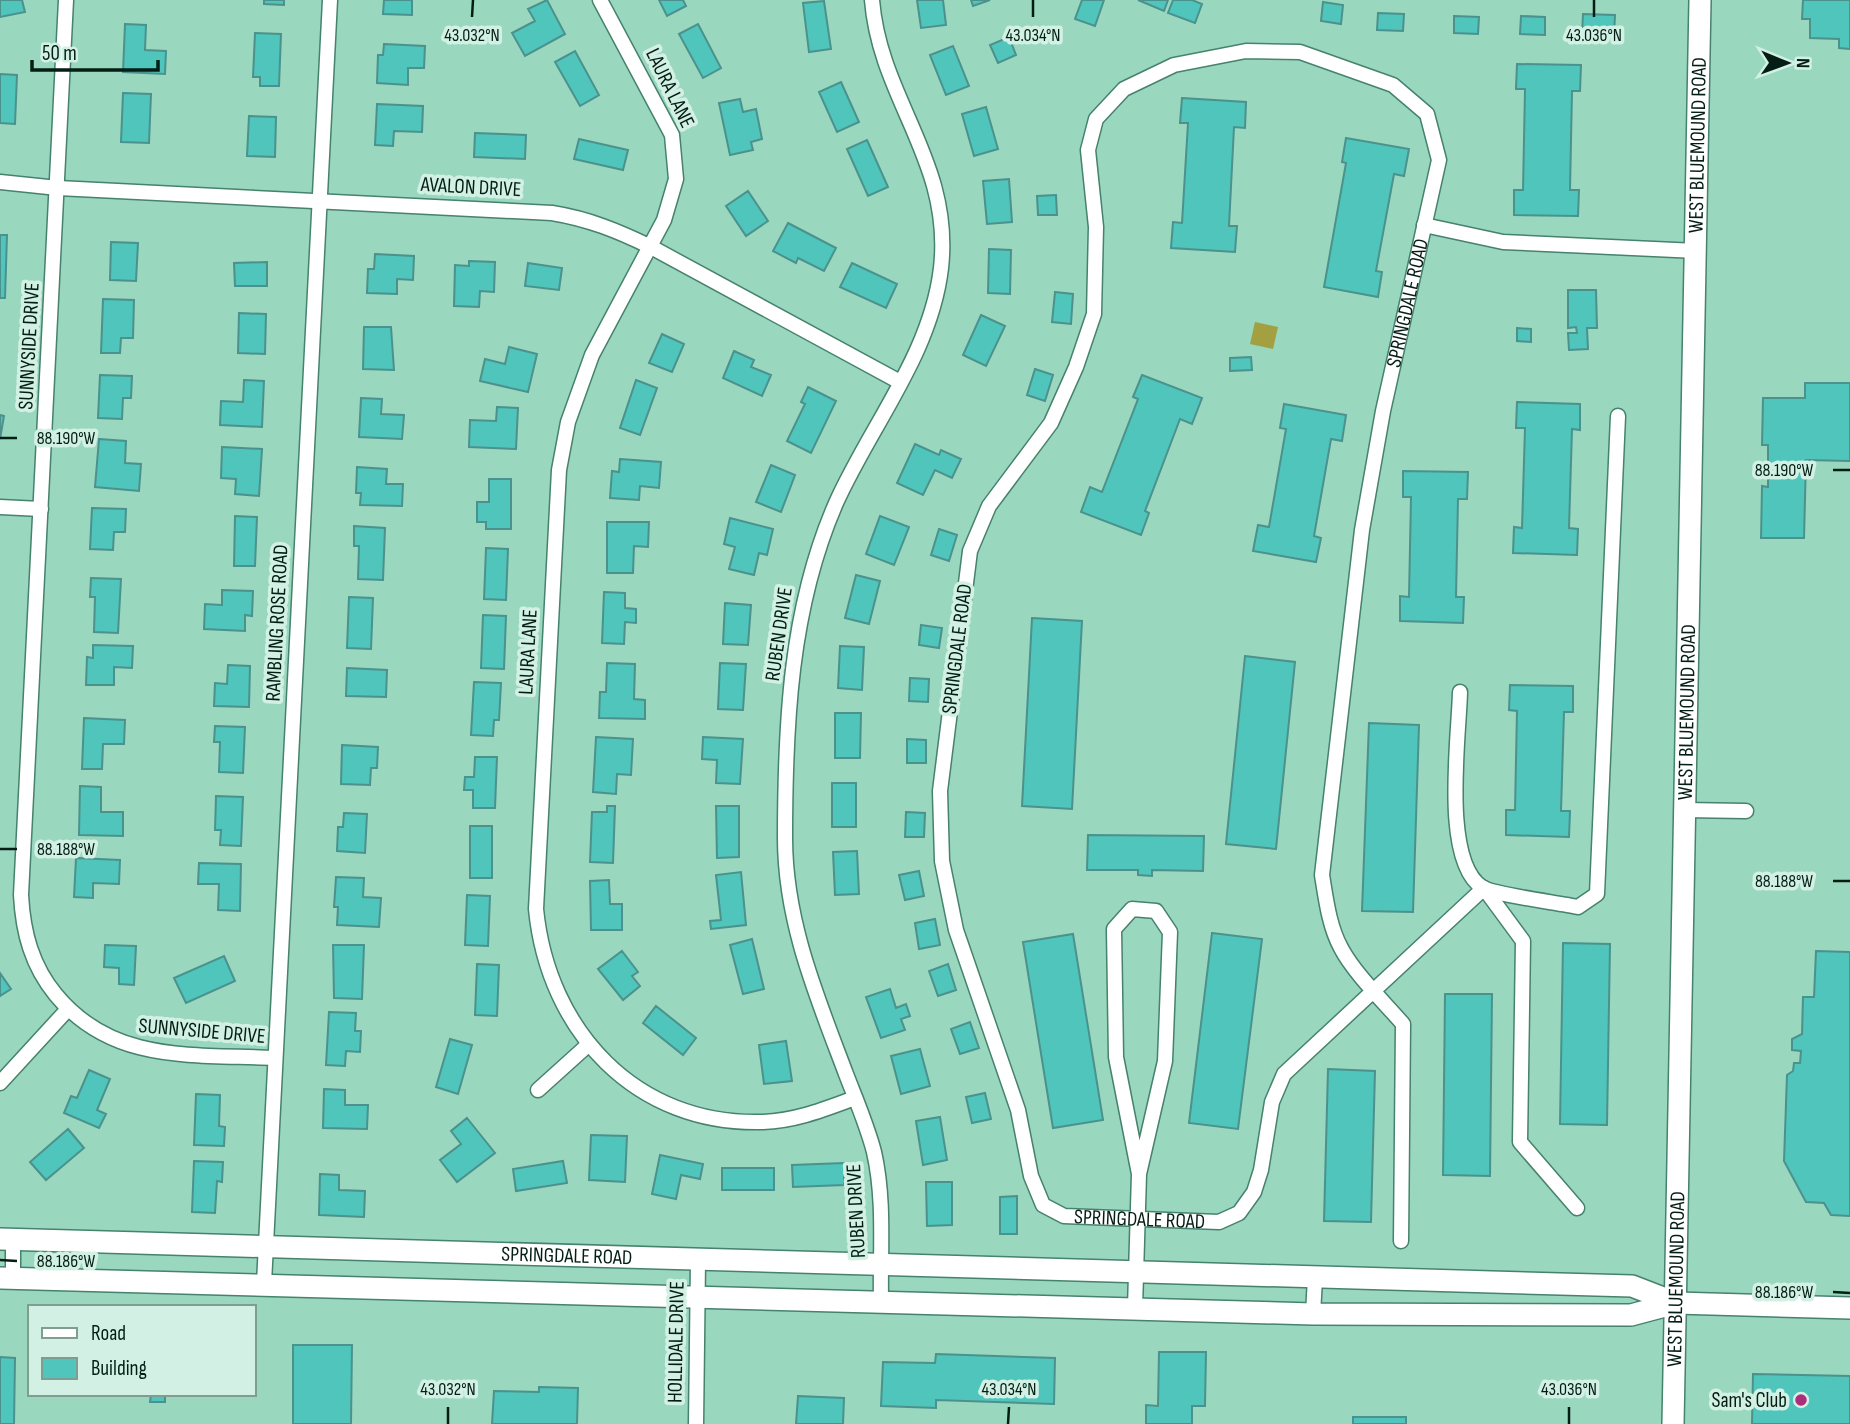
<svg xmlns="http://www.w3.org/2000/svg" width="1850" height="1424" viewBox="0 0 1850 1424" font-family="'Sofia Sans Condensed',sans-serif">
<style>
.green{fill:#a2a040}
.building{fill:#4fc5bc;stroke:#4b928c;stroke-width:2}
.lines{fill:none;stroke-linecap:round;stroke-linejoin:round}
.street-casing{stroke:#46826d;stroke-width:17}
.secondary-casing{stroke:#46826d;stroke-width:24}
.street{stroke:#fff;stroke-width:14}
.secondary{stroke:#fff;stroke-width:21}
.ticks{fill:none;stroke:#041e15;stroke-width:2.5}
.poi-dot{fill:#ad2d7b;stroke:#d2f1e4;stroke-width:2.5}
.labels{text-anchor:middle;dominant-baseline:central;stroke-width:7;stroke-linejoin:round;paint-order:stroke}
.street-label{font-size:21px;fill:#041e15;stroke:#d2f1e4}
.poi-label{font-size:21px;fill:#041e15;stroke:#d2f1e4;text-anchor:end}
.ticks-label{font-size:18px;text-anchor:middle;fill:#041e15;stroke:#d2f1e4;stroke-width:7;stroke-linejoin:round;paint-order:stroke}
</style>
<rect width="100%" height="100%" fill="#99d7bf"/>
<!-- green -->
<path class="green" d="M1255 322 1278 327 1273 349 1250 344Z"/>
<!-- building -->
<path class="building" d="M0 0H22L25 12 0 17Z
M264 0H284V5L264 4Z
M384 0H412V15L383 14Z
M547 0 565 34 525 56 512 33 535 21 528 9Z
M659 0H683L686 6 667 16Z
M917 0H943L946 25 921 28Z
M971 0H990L973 6Z
M1082 0H1104L1095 26 1075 19Z
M1138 0H1168L1164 11Z
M1173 0H1192L1202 4 1195 23 1168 13Z
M1803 0H1850V49L1839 48V39L1810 38V19H1802Z
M824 1 831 49 809 52 803 3Z
M1323 2 1343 5 1341 24 1321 21Z
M1378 13 1404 14 1403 31 1377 30Z
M1583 14 1615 15 1614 36 1582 35Z
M1454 16 1479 17 1478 34 1454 33Z
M1521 16 1545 17V35L1520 34Z
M125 24 146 25 145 50 166 51 165 74 123 72Z
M698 24 721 68 703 78 679 34Z
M255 33 281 34 279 86H260V77H253Z
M1009 37 1016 55 998 63 990 45Z
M384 44 425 46 424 68H408V85L377 83 378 55H383Z
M953 46 969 86 946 95 930 55Z
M575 51 599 95 580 106 555 62Z
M1517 64 1581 65 1580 91H1572L1570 190H1579L1578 216 1514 215V190H1523L1525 89H1516Z
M0 74 17 75 15 124 0 123Z
M841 82 859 122 837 132 819 92Z
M123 93 151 94 149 143 121 142Z
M1182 98 1246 102 1245 128 1234 127 1229 226H1237L1235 252 1171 248 1173 222 1182 223 1188 123H1180Z
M740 99 743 112 756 109 762 139 751 142 753 150 730 155 719 103Z
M377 104 423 106 422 132 394 131 393 146 375 145Z
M986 107 998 149 974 156 962 114Z
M249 116 276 117 275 157 247 156Z
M475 133 526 135 525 159 474 157Z
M1346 138 1409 149 1404 176 1394 174 1376 271 1382 272 1378 297 1324 287 1346 163 1342 162Z
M579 139 628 150 623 170 574 159Z
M867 140 888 187 868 196 847 149Z
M1009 179 1012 222 987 224 983 181Z
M748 191 768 221 746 236 726 206Z
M1056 195 1057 215H1038L1037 196Z
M788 223 836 248 824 271 798 258 796 263 773 251Z
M0 235H7L5 298H0Z
M111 242 138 243 136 281 110 280Z
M989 249 1011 250 1010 294 988 293Z
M375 254 414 256 413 280 397 279V294L367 293 368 269H374Z
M469 261 495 262 494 292 480 291 479 307 454 306 455 265 469 266Z
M267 262V286H235L234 263Z
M528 263 562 268 559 290 525 286Z
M852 263 897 284 886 308 840 287Z
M1568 290H1596L1597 328H1587L1588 349 1569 350 1568 333H1577L1576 327 1568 328Z
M1055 292 1073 294 1071 324 1052 322Z
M103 299 134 300 133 338H121L120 353H101Z
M239 313 266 314 265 354 238 353Z
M981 315 1005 326 986 366 963 355Z
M364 327H391L394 370 363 369Z
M1517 328 1531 329V342L1517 341Z
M662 334 684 344 672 372 649 363Z
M509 347 537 354 528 392 480 381 485 359 505 364Z
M734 351 754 360 751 367 771 375 762 396 723 378Z
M1251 357 1252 370 1230 371V358Z
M1035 369 1053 375 1045 401 1027 395Z
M100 375 132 376 131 398H123L122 419 98 418Z
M1142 375 1202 398 1192 424 1180 419 1145 511 1149 513 1141 535 1081 512 1090 487 1102 492 1138 399 1133 397Z
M244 380 264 381 262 427 220 425 221 401 243 402Z
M636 380 657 388 640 435 620 428Z
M1805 383H1850V461L1806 460 1804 538H1761L1762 486 1768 487V445H1762L1763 398H1805Z
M808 387 836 401 811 453 787 441 805 404 801 402Z
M361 398 382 399 381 414 404 415 402 439 359 437Z
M1517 402 1580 404V430L1572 429 1569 528 1578 529 1577 555 1513 553 1514 527 1522 528 1525 428H1516Z
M1284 404 1346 415 1342 441 1331 439 1314 536 1321 538 1316 562 1253 551 1258 525 1269 527 1286 429 1280 428Z
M497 407 518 408 516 449 469 447 470 420 496 421Z
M0 415 4 416 0 439Z
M99 439 126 441 125 463 141 464 139 491 95 487Z
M915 444 939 455 941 450 961 459 952 478 935 470 923 495 897 483Z
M222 447 262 449 259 496 235 494 236 479 221 478Z
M620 459 661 462 659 488 640 486 639 500 610 498 612 471 619 472Z
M771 465 795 475 781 512 756 502Z
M357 467 387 469 386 484H403L402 506 360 505 361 493H356Z
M1403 471 1468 472 1467 499H1458L1456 597H1464L1463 623 1400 621V596L1409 597 1411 497H1403Z
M489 479H511V529H486V522H477V502H489Z
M92 508 126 509 125 532H114L113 550 90 549Z
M235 516 257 517 255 566H234Z
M880 516 909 527 894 565 866 554Z
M730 518 773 529 767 555 759 553 754 575 729 569 735 547 724 544Z
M607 522H649L648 547 634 546 633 573H607Z
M354 526 385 528 383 580 358 579 359 546H354Z
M939 529 957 535 949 561 931 555Z
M486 548 508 549 506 600 484 599Z
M856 575 880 581 869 624 845 618Z
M91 578 121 579 118 633 94 632 95 597H90Z
M222 590 253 591 252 616 245 615V631L204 629 205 604 222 605Z
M604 592 625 593V608L636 609V623L625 622 624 644 602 643Z
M349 597 373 598 371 649 347 648Z
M725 603 751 605 748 645 723 644Z
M483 615 506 616 504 669 481 668Z
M1032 618 1082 621 1072 809 1022 806Z
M921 625 942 628 939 648 919 645Z
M93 645 133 646 132 668 114 667V685H86L87 657 93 658Z
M840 646 864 647 862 690 838 688Z
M1245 656 1295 662 1276 849 1226 844Z
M607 663 635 664 634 699 645 700V719L599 718 600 692H606Z
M720 663 746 664 743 710 718 709Z
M228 665 250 666 249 707 214 706 215 683 227 684Z
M347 668 387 670 386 697 346 696Z
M910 678 929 679 928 702 909 701Z
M474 682 501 683 499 720H494L493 736 471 735Z
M1510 685 1573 686V712H1564L1561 811H1570L1569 837 1506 835V810H1515L1517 711 1509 710Z
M835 713H861L860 758H835Z
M84 718 125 720 124 744H103L102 769H82Z
M1369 723 1419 725 1413 912 1362 911Z
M215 726 245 727 243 773 219 772 220 742H214Z
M596 737 633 739 631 775 617 774 616 794 593 792Z
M703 737 743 739 740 784 716 783 717 760 702 759Z
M907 739 926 740V763H907Z
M342 745 378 747 377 768H371L370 785 341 784Z
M475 757H497L495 808H473V790H464L465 777H474Z
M832 783H856V827H832Z
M80 786 101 787V812H123V836L79 835Z
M216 796 243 797 241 846 220 845 221 830H215Z
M607 806H615L613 863 590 862 592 812H607Z
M716 806H739V857L717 858Z
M906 812 925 813 924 837H905Z
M344 813 367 814 365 853 337 851 338 827H343Z
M470 826H492V878H470Z
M1088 835 1204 836 1203 871 1152 870V876L1138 875V870H1087Z
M857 851 859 894 835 895 833 852Z
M76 858 120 860 119 884 93 883V898L74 897Z
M199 863 241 864 240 911 218 910 219 884H198Z
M919 871 924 896 905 900 899 875Z
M741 872 746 925 711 929 710 921 721 920 716 875Z
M336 877 364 878 363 897 381 898 379 927 337 925 338 907H334Z
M609 880 610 904H622V930H591L590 881Z
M467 895 490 896 488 946 465 945Z
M935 919 940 945 919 949 915 923Z
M1212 933 1262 939 1238 1129 1189 1123Z
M1073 934 1103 1120 1053 1128 1023 942Z
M752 939 764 989 743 994 730 945Z
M1563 943 1610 944 1607 1125 1560 1124Z
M105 945 136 946 134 985 119 984V968L104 967Z
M333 945H364L362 999 334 998Z
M622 951 638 972 632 976 640 986 623 1000 598 969Z
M1816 951 1850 952V1216L1831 1215 1824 1203 1806 1202 1784 1161 1787 1075 1793 1071 1794 1063H1800L1801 1051 1792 1050V1039L1802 1034 1803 997H1814Z
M224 956 235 981 186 1003 174 978Z
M477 964 499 965 497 1016 475 1015Z
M948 964 956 990 938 996 929 971Z
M0 973 11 989 0 996Z
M890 989 896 1008 906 1004 910 1016 901 1019 905 1030 881 1038 866 997Z
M1445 994H1492L1490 1176 1443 1175Z
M656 1006 696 1038 683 1055 643 1023Z
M329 1012 356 1013 355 1031H361L360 1052 346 1051 345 1066 326 1065Z
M970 1022 979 1048 960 1054 951 1029Z
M450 1039 472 1045 458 1094 436 1087Z
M786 1041 792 1081 764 1084 759 1045Z
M920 1049 930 1086 901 1094 891 1056Z
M1328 1069 1375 1071 1371 1222 1324 1221Z
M89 1070 110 1079 97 1110 106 1114 99 1128 64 1113 71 1096 77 1098Z
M324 1089 345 1090V1105H368L367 1129 323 1128Z
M985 1093 991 1119 972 1123 966 1097Z
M196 1094 220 1095 219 1126 225 1127 224 1146 194 1145Z
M940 1117 947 1160 923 1165 916 1121Z
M467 1118 495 1153 457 1182 440 1160 461 1144 451 1131Z
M68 1129 84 1148 46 1180 30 1162Z
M591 1135 627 1136 625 1182 589 1180Z
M660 1155 703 1164 700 1179 681 1175 676 1199 652 1194Z
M194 1161 223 1162 222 1182 217 1181 215 1213 192 1212Z
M563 1161 567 1183 516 1191 513 1169Z
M844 1163V1185L793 1187 792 1165Z
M722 1168H774V1190H722Z
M320 1174 339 1175V1190L365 1191 364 1217 319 1215Z
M926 1182H952V1225L927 1226Z
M1017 1196V1234H1000V1197Z
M293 1345H352L351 1424H293Z
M1159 1352H1206L1205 1406H1192V1424H1146V1405L1158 1406Z
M936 1354 1055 1358 1054 1404 936 1400V1408L881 1406 883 1362 935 1363Z
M0 1357 15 1358 14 1424H0Z
M1753 1374 1850 1376V1424H1752Z
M539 1387 578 1388 577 1424H492L494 1391 539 1392Z
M151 1394H195L165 1395V1402H150Z
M798 1396 844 1398 843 1424H796Z
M1353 1417H1406V1424H1353Z"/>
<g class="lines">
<defs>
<g id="street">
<path d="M66 0 21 895C23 933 32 966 56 995 113 1064 193 1054 275 1058"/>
<path d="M600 0 672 135 676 179 664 220 592 355 568 422 559 470 536 909C548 1031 636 1126 763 1122 796 1121 825 1109 855 1098"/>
<path d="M872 0C880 100 953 161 941 268 931 354 871 425 836 503 790 608 785 725 785 838 785 922 817 997 846 1074 856 1100 867 1125 874 1152 885 1200 880 1252 881 1301"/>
<path d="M0 182 58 188 552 213C589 219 618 231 651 247L900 382"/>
<path d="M1424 225 1503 242 1697 251"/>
<path d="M0 507 41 509"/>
<path d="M1460 692C1459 737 1441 862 1483 888 1496 895 1560 903 1578 907L1597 894 1618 416"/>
<path d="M1684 810 1746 811"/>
<path d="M0 1083 68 1009"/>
<path d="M538 1090 589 1044"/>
<path id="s1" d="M1401 1241 1403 1024C1384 1002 1354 973 1341 948 1329 926 1326 899 1322 875L1362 530 1383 411 1439 160 1427 114 1393 85 1300 52 1246 51 1174 65 1124 89 1096 119 1088 150 1096 227 1094 314 1076 367 1051 423 989 506 970 551 940 791 942 861 956 930 1018 1110 1031 1176 1043 1205 1064 1216 1219 1222 1239 1213 1254 1192 1261 1170 1272 1102 1284 1074 1484 888 1523 941 1520 1142 1577 1208"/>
<path d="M13 1278V1240"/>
<path d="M264 1283 330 0"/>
<path d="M1135 1308 1139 1174 1165 1061 1170 932 1156 911 1132 909 1114 929 1116 1057 1139 1174"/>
<path d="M1313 1314 1315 1278"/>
<path d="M696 1424 698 1261"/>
</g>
<g id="secondary">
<path id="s2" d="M0 1239 1632 1286 1676 1303 1850 1308"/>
<path d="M0 1278 1313 1314 1631 1315 1676 1303"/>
<path id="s3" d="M1673 1424 1700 0"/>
</g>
</defs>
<!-- street casing -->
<use href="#street" class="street-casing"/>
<!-- secondary casing -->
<use href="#secondary" class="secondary-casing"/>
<!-- street -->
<use href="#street" class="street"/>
<!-- secondary -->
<use href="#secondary" class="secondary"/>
</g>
<!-- ticks -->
<path class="ticks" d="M472 17 473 0M1033 17V0M1594 17V0M0 438H17M1833 470H1850M0 849H17M1833 881H1850M0 1260 17 1261M1833 1292 1850 1293M448 1424V1407M1008 1424 1009 1407M1569 1424V1407"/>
<!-- markers -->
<circle class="poi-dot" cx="1801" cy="1400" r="7"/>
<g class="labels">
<!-- street labels -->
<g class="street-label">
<text transform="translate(670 88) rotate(64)">LAURA LANE</text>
<text stroke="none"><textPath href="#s3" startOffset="1279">WEST BLUEMOUND ROAD</textPath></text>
<text transform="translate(471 187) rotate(3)">AVALON DRIVE</text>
<text stroke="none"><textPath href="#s1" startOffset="970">SPRINGDALE ROAD</textPath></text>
<text transform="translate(29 346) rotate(-87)">SUNNYSIDE DRIVE</text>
<text transform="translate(277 623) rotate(-87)">RAMBLING ROSE ROAD</text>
<text transform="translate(779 634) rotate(-82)">RUBEN DRIVE</text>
<text transform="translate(957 649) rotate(-83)">SPRINGDALE ROAD</text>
<text transform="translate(528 652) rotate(-87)">LAURA LANE</text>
<text stroke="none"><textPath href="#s3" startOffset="712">WEST BLUEMOUND ROAD</textPath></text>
<text transform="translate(202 1031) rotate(5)">SUNNYSIDE DRIVE</text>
<text transform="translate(856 1211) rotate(-93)">RUBEN DRIVE</text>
<text stroke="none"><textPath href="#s1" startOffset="2768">SPRINGDALE ROAD</textPath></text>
<text stroke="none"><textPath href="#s2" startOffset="567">SPRINGDALE ROAD</textPath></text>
<text stroke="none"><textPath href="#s3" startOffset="145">WEST BLUEMOUND ROAD</textPath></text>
<text transform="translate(676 1342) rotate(-89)">HOLLIDALE DRIVE</text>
</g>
<!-- poi labels -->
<g class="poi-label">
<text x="1787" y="1400">Sam's Club</text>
</g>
</g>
<g class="ticks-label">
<text x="472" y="41">43.032°N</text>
<text x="1033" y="41">43.034°N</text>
<text x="1594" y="41">43.036°N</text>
<text x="66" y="444">88.190°W</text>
<text x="1784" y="476">88.190°W</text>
<text x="66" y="855">88.188°W</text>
<text x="1784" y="887">88.188°W</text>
<text x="66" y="1267">88.186°W</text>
<text x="1784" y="1298">88.186°W</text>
<text x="448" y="1395">43.032°N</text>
<text x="1009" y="1395">43.034°N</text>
<text x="1569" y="1395">43.036°N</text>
</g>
<!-- legend -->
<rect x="28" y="1305" width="228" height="91" fill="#d2f1e4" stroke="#809d91" stroke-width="2"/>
<rect x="42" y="1328" width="35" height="10" fill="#ffffff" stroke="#809d91" stroke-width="2"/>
<text x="91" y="1340" font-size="21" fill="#041e15">Road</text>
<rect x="42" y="1358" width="35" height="21" fill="#4fc5bc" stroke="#809d91" stroke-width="2"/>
<text x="91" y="1375" font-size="21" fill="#041e15">Building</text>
<!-- north arrow -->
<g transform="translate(1787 63) rotate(91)" stroke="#d2f1e4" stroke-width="5" paint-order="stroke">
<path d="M0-5L12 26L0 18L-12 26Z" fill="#041e15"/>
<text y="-10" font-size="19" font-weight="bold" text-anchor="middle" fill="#041e15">N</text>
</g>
<!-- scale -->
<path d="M32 60v10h126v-10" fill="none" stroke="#041e15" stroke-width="3.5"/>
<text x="42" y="60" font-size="21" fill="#041e15" stroke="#d2f1e4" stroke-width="5" paint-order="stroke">50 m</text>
</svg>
